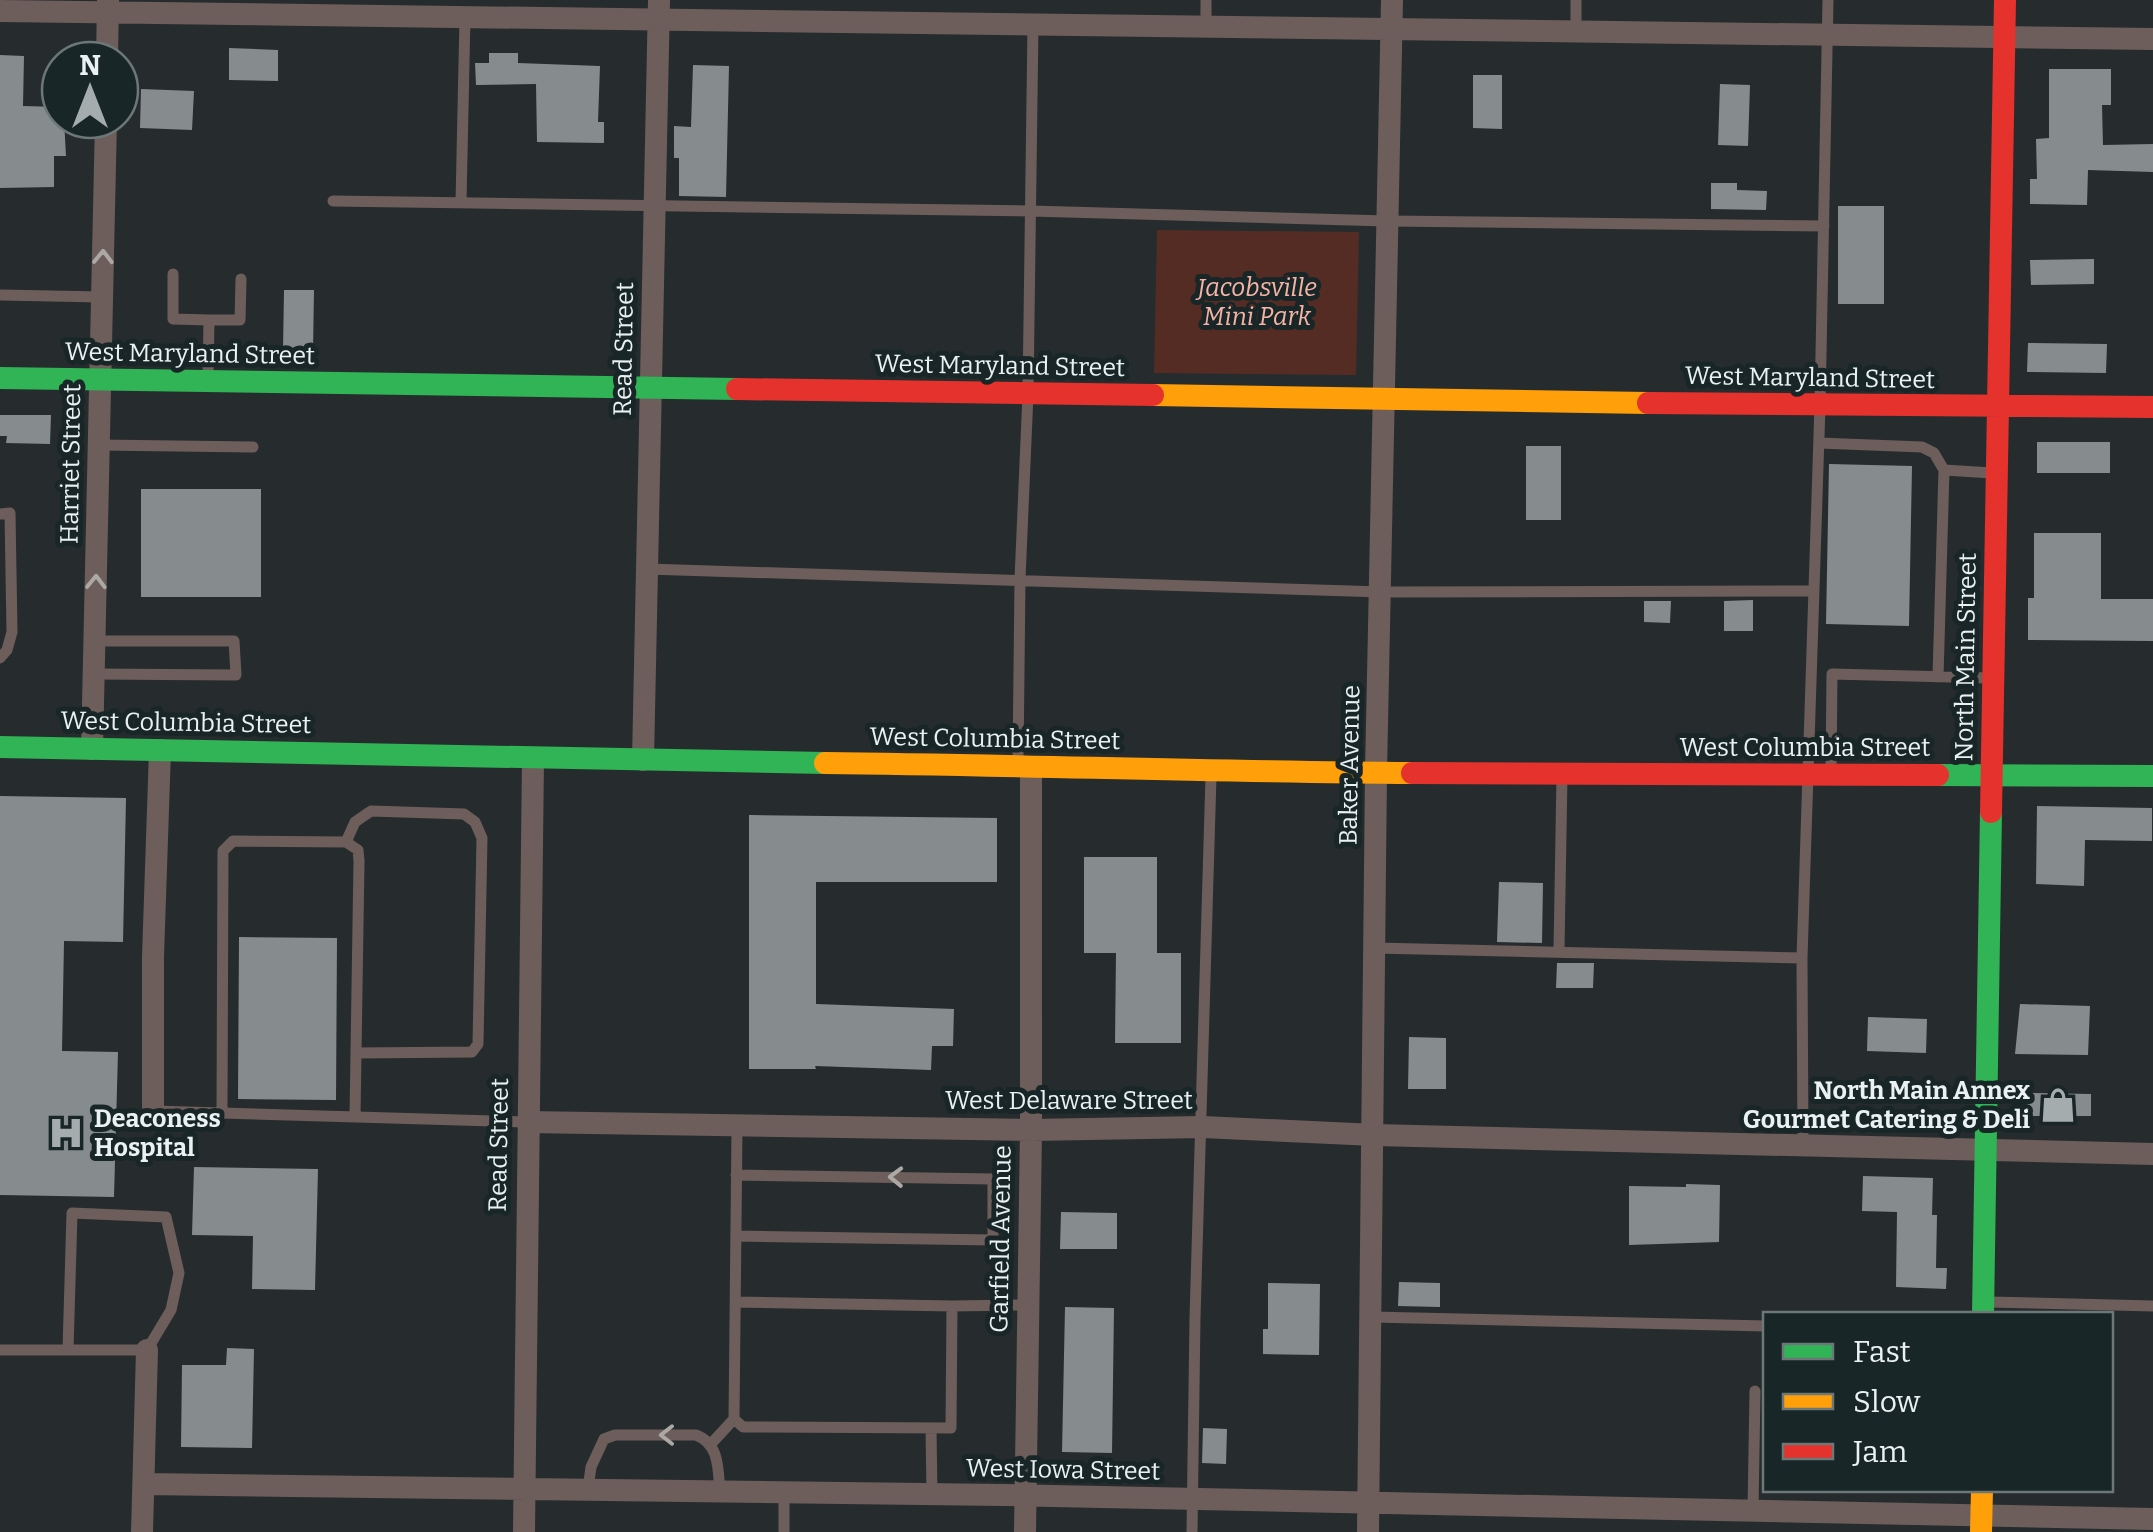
<svg xmlns="http://www.w3.org/2000/svg" width="2153" height="1532" viewBox="0 0 2153 1532" font-family="Bitter,serif">
<style>
.green{fill:#552c24}
.building{fill:#868c8e}
.lines{fill:none;stroke-linecap:round;stroke-linejoin:round}
.lane{stroke:#6d5e5b;stroke-width:11}
.street{stroke:#6d5e5b;stroke-width:22}
.fast{stroke:#30b455;stroke-width:22}
.slow{stroke:#ff9f0a;stroke-width:22}
.jam{stroke:#e5322d;stroke-width:22}
.oneway{stroke:#aba8a6}
.labels{text-anchor:middle;dominant-baseline:central;stroke-width:10;stroke-linejoin:round;paint-order:stroke}
.park-label{font-size:25px;font-style:italic;fill:#f6b4a6;stroke:#192627}
.street-label{font-size:25px;fill:#e9f1f2;stroke:#192627}
.poi-label{font-size:25px;font-weight:bold;fill:#e9f1f2;stroke:#192627;text-anchor:end}
</style>
<rect width="100%" height="100%" fill="#262c2e"/>
<!-- green -->
<path class="green" d="M1157 230 1359 232 1356 375 1154 373Z"/>
<!-- building -->
<path class="building" d="M229 48 278 50V81L229 80Z
M489 53H518V63L600 66 598 122H604V143L537 142 536 84 476 85 475 63H489Z
M0 55 24 56 23 106 60 107V120H64L66 156H54V187L0 188Z
M693 65 729 66 726 197 679 196V158H674V126L691 127Z
M2049 69H2111V105H2102L2103 145 2153 144V172L2088 170 2087 205 2030 204V179H2037L2036 139 2049 138Z
M1473 75H1502V129L1473 128Z
M1720 84 1750 85 1748 146 1718 145Z
M141 89 194 91 192 130 140 128Z
M1711 183H1737V190L1767 191 1766 210 1711 209Z
M1838 206H1884V304H1838Z
M2094 259V284L2031 285 2030 260Z
M284 290H314L313 351 283 350Z
M2028 343 2107 344 2106 373 2027 372Z
M0 415H51L50 444 6 443 7 436H0Z
M2037 442H2110V473H2037Z
M1526 446H1561V520H1526Z
M1829 464 1912 466 1909 626 1826 624Z
M141 489H261V597H141Z
M2034 533H2101V599H2153V641L2028 640V598H2034Z
M1753 600V631H1724V601Z
M1644 601H1671L1670 623 1644 622Z
M0 796 126 798 123 942 64 941 62 1051 118 1052 114 1197 0 1195Z
M2037 806 2152 808V841L2085 840 2084 886 2036 884Z
M749 815 997 818V882H816V1004L954 1009 953 1046H932L931 1070 815 1066 816 1069H749Z
M1084 857H1157V953H1181V1043H1115L1116 953H1084Z
M1499 882 1543 883 1542 943 1497 942Z
M239 937 337 938 336 1100 238 1099Z
M1557 963H1594L1593 988H1556Z
M2020 1004 2090 1006 2088 1055 2015 1054Z
M1868 1017 1927 1019 1926 1053 1867 1051Z
M1409 1037 1446 1038V1089H1408Z
M2026 1093 2091 1094V1116H2026Z
M194 1167 318 1169 315 1290 252 1289 253 1236 192 1235Z
M1863 1176 1933 1178 1932 1215H1937L1936 1268H1947L1946 1289 1896 1287 1897 1212 1862 1211Z
M1686 1184 1720 1185 1719 1242 1629 1245V1186L1686 1187Z
M1061 1212 1117 1213V1249H1060Z
M1399 1282 1440 1283V1307L1398 1306Z
M1268 1283 1320 1284 1319 1355 1263 1354V1329H1268Z
M1065 1307 1114 1308 1112 1453 1062 1452Z
M227 1348 254 1349 252 1448 181 1447 182 1365H226Z
M1203 1428 1227 1429 1226 1464 1202 1463Z"/>
<g class="lines">
<!-- lane -->
<path class="lane" d="M1206 27V0
M1576 32V0
M333 201 1031 211 1387 221 1824 226
M461 202 465 17
M173 274V319L209 320 208 377
M0 295 102 297
M209 320H240L241 279
M1819 443 1922 447 1934 453 1944 470
M99 445 253 447
M0 514 10 513 12 632 7 650 0 658
M647 569 1382 592 1812 591
M94 674 236 675 234 641H95
M1938 677 1944 470 1992 473
M1018 763 1020 579 1028 394 1033 25
M1831 772 1832 674 1990 678
M346 842 355 822 371 811 464 814 475 822 482 838 478 1044 472 1052 356 1053
M1375 948 1802 958 1820 405 1828 0
M1559 950 1562 775
M1802 958 1803 1146
M153 1111 527 1122
M222 1113 223 851 233 841 346 842 358 850 359 861 355 1117
M736 1236 993 1240V1179L736 1175
M735 1302 952 1306 951 1428 743 1427 734 1419 737 1127
M1988 1302 2153 1306
M952 1306 1027 1305
M1372 1317 1766 1326
M0 1350H147L171 1310 179 1273 166 1217 72 1213 68 1350
M931 1428 932 1496
M710 1445 734 1419
M588 1489 591 1467 604 1439 615 1435H696C720 1444 718 1470 720 1493
M784 1494V1532
M1753 1511 1755 1391
M1192 1532 1195 1318 1211 776"/>
<!-- street -->
<path class="street" d="M0 11 2153 39
M107 60 108 0
M92 749 106 120
M643 760 659 0
M153 1111V957L160 750
M527 1122 1031 1130 1203 1127 1375 1135 2153 1154
M145 1484 1003 1495 2153 1519
M142 1532 147 1350
M524 1532 533 759
M1025 1532 1031 1130V767
M1368 1532 1376 772 1392 0"/>
<!-- fast -->
<path class="fast" d="M0 378 737 389
M0 747 825 763
M1938 775 2153 776
M1983 1314 1991 812"/>
<!-- slow -->
<path class="slow" d="M1153 395 1648 403
M825 763C1021 765 1217 772 1412 773
M1981 1532 1982 1490"/>
<!-- jam -->
<path class="jam" d="M737 389 1153 395
M1648 403 2153 407
M1412 773 1938 775
M1991 812 2005 0"/>
</g>
<!-- one-way arrows -->
<defs><path id="oneway-chevron" d="M-2-3.5L2.5 0L-2 3.5" fill="none" stroke-width="1.6" stroke-linecap="round" stroke-linejoin="round" transform="scale(2.5)"/></defs>
<g class="oneway">
<use href="#oneway-chevron" transform="translate(103 257) rotate(-89)"/>
<use href="#oneway-chevron" transform="translate(96 582) rotate(-89)"/>
<use href="#oneway-chevron" transform="translate(896 1177) rotate(-179)"/>
<use href="#oneway-chevron" transform="translate(667 1435) rotate(180)"/>
</g>
<!-- icons -->
<defs>
<symbol id="shop-bare" viewBox="-9 -9 18 18"><path d="M-5-2.5h2.3a2.7 3.5 0 0 1 5.4 0H5L5.5 6h-11ZM-1.5-2.5h3a1.5 2.3 0 0 0-3 0Z" fill="#a5acad" stroke="#192627" stroke-width="2.5" paint-order="stroke"/></symbol>
<symbol id="hospital-bare" viewBox="-9 -9 18 18"><path d="M-5-5h3v3.5h4V-5h3V5h-3V1.5h-4V5h-3Z" fill="#a5acad" stroke="#192627" stroke-width="2.5" paint-order="stroke"/></symbol>
</defs>
<g fill-rule="evenodd">
<use href="#shop-bare" x="2033" y="1080" width="50" height="50"/>
<use href="#hospital-bare" x="41" y="1108" width="50" height="50"/>
</g>
<g class="labels">
<!-- park labels -->
<g class="park-label">
<text x="1257" y="288">Jacobsville<tspan x="1257" dy="29">Mini Park</tspan></text>
</g>
<!-- street labels -->
<g class="street-label">
<text transform="translate(624 349) rotate(-89)">Read Street</text>
<text transform="translate(190 354) rotate(1)">West Maryland Street</text>
<text transform="translate(1000 366) rotate(1)">West Maryland Street</text>
<text transform="translate(1810 378) rotate(1)">West Maryland Street</text>
<text transform="translate(71 464) rotate(-89)">Harriet Street</text>
<text transform="translate(1966 657) rotate(-89)">North Main Street</text>
<text transform="translate(186 723) rotate(1)">West Columbia Street</text>
<text transform="translate(995 739) rotate(1)">West Columbia Street</text>
<text x="1805" y="748">West Columbia Street</text>
<text transform="translate(1350 765) rotate(-89)">Baker Avenue</text>
<text x="1069" y="1101">West Delaware Street</text>
<text transform="translate(499 1145) rotate(-89)">Read Street</text>
<text transform="translate(1001 1239) rotate(-89)">Garfield Avenue</text>
<text transform="translate(1063 1470) rotate(1)">West Iowa Street</text>
</g>
<!-- poi labels -->
<g class="poi-label">
<text x="2030" y="1091">North Main Annex<tspan x="2030" dy="29">Gourmet Catering &amp; Deli</tspan></text>
<text x="94" y="1119" text-anchor="start">Deaconess<tspan x="94" dy="29">Hospital</tspan></text>
</g>
</g>
<!-- legend -->
<rect x="1763" y="1312" width="350" height="180" fill="#192627" stroke="#6c7778" stroke-width="2.5"/>
<rect x="1783" y="1344" width="50" height="15" fill="#30b455" stroke="#6c7778" stroke-width="2.5"/>
<text x="1853" y="1362" font-size="30" fill="#e9f1f2">Fast</text>
<rect x="1783" y="1394" width="50" height="15" fill="#ff9f0a" stroke="#6c7778" stroke-width="2.5"/>
<text x="1853" y="1412" font-size="30" fill="#e9f1f2">Slow</text>
<rect x="1783" y="1444" width="50" height="15" fill="#e5322d" stroke="#6c7778" stroke-width="2.5"/>
<text x="1853" y="1462" font-size="30" fill="#e9f1f2">Jam</text>
<!-- north arrow -->
<g transform="translate(90 90)"><circle r="48" fill="#192627" stroke="#6c7778" stroke-width="2.5"/>
<path d="M0-8L18 38L0 25L-18 38Z" fill="#a5acad"/>
<text y="-15" font-size="28" font-weight="bold" text-anchor="middle" fill="#e9f1f2">N</text>
</g>
</svg>
